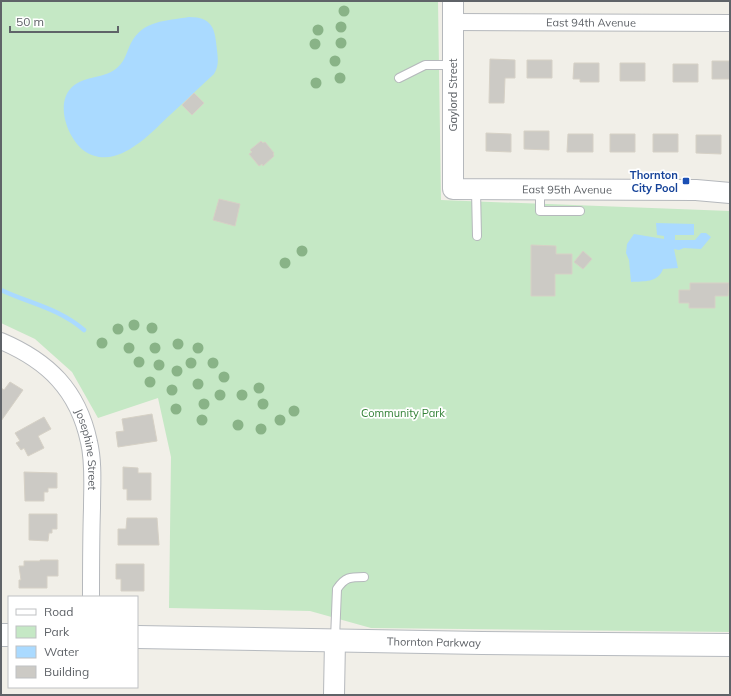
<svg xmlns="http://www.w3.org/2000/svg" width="731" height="696" viewBox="0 0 731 696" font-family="Mulish,sans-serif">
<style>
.green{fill:#c5e8c5}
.water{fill:#aadaff}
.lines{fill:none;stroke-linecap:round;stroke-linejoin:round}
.stream{stroke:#aadaff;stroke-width:4.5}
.building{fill:#cccac5;stroke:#d6d1c6}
.service-casing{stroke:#b5b8bc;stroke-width:10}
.minor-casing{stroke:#b5b8bc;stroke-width:18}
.tertiary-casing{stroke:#b5b8bc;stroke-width:22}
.secondary-casing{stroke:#b6babf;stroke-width:24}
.service{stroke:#fff;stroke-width:8}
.minor{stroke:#fff;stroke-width:16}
.tertiary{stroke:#fff;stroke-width:20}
.secondary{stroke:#fff;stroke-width:22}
.tree{fill:#89b387}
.transit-dot{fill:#1a4fb4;stroke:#fff;stroke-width:1.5}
.labels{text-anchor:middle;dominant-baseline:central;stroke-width:3.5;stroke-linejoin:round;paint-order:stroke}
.street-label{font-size:11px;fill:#5f6368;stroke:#fff}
.transit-label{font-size:11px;font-weight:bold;fill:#164399;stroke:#fff;text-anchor:end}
.park-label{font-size:11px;fill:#348238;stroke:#fff}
</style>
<rect width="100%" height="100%" fill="#f1efe8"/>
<!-- green -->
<path class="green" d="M1 1H438L441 200 730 211V632L371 628 310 611 169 608 171 457 158 398 98 418 72 372 35 339 1 323Z"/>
<!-- water -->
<path class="water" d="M189 17C213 17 215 29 217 50 218 59 219 66 214 74 199 88 185 101 170 115 154 130 136 150 114 156 104 159 92 157 83 150 67 137 55 103 72 87 85 75 106 79 118 67 125 61 127 51 131 43 143 20 166 21 189 17Z
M656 223 694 224V235H675V240H695L701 233H706L711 237 701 249 684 248 679 250 674 249 678 268 663 269C658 283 644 281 631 282L629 260 626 253 627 244 634 234 664 239V236L657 235Z"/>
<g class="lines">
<!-- stream -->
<path class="stream" d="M1 290C31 304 58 308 84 330"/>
</g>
<!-- building -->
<path class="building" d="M490 59 515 60V78H505L504 103H489Z
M527 60H552V78H527Z
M712 61H730V79H712Z
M574 63H599V82H580V79H573Z
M620 63H645V81H620Z
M673 64H698V82H673Z
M194 93 204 103 192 115 182 105Z
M524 131H549V150L524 149Z
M486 133 511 134V152L486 151Z
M568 134H593V152H567Z
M610 134H635V152H610Z
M653 134H678V152H653Z
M696 135H721V154L696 153Z
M261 141 263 143 265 142 274 153 273 154 274 156 263 166 262 164 259 166 249 154 252 152 250 150Z
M219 199 240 204 235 226 213 220Z
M531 245 556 246V254H572V274H555V296H531Z
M583 251 592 259 583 269 574 262Z
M690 283H729L728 296H715V308H689V303H679V290H690Z
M10 382 23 390 1 421V388L4 390Z
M152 414 157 441 118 447 116 432 124 431 122 419Z
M44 417 51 429 38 436 44 448 28 456 24 448 21 450 16 443 20 441 15 433Z
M123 467 138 468V473H151V500H127V489H123Z
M24 472 57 473V488H48V492H44V501H25Z
M29 514H57V529H52V533H49L48 541 29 540Z
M127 518H157L159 545H118V529H126Z
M40 560H58V576H47V588H19V580H21L19 566H24V561H40Z
M116 564H144V591H121V579H116Z"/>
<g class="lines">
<defs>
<path id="service" d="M399 78 425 65H453
M476 190 477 236
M540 190V211H580
M335 639 337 589C345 577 350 577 364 577"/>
<g id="minor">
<path id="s1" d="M453 22 730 23"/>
<path id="s2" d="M1 341C48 361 78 390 89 442 94 463 92 486 92 508 91 538 91 567 91 597"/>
</g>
<g id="tertiary">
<path id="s3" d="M453 1V189L696 190 730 193"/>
<path d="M334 695 335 640"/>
</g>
<g id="secondary">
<path d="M1 635H9"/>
<path id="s4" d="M137 637 482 643 730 645"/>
</g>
</defs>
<!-- service casing -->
<use href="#service" class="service-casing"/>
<!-- minor casing -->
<use href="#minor" class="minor-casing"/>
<!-- tertiary casing -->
<use href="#tertiary" class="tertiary-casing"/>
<!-- secondary casing -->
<use href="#secondary" class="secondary-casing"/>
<!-- service -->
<use href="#service" class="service"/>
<!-- minor -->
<use href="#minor" class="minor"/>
<!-- tertiary -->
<use href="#tertiary" class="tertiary"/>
<!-- secondary -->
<use href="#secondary" class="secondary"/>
</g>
<!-- trees -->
<g class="tree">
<circle cx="344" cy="11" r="5.5"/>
<circle cx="341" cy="27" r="5.5"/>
<circle cx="318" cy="30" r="5.5"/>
<circle cx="341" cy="43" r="5.5"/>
<circle cx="315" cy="44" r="5.5"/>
<circle cx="335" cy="61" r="5.5"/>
<circle cx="340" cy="78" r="5.5"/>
<circle cx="316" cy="83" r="5.5"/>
<circle cx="302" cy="251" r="5.5"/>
<circle cx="285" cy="263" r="5.5"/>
<circle cx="134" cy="325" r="5.5"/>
<circle cx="152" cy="328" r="5.5"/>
<circle cx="118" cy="329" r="5.5"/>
<circle cx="102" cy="343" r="5.5"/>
<circle cx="178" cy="344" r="5.5"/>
<circle cx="129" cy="348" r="5.5"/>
<circle cx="155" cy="348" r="5.5"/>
<circle cx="198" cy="348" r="5.5"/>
<circle cx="139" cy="362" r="5.5"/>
<circle cx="191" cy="363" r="5.5"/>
<circle cx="213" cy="363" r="5.5"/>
<circle cx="159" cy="365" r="5.5"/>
<circle cx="177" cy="371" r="5.5"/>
<circle cx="224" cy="377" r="5.5"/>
<circle cx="150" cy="382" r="5.5"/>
<circle cx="198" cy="384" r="5.5"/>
<circle cx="259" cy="388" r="5.5"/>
<circle cx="172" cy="390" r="5.5"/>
<circle cx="220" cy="395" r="5.5"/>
<circle cx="242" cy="395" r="5.5"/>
<circle cx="204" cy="404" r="5.5"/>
<circle cx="263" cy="404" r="5.5"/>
<circle cx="176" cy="409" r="5.5"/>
<circle cx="294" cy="411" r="5.5"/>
<circle cx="202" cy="420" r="5.5"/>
<circle cx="280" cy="420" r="5.5"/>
<circle cx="238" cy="425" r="5.5"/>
<circle cx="261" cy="429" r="5.5"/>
</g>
<!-- markers -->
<rect class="transit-dot" x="682" y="177" width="8" height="8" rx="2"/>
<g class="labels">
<!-- street labels -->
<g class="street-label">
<text stroke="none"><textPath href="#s1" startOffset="138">East 94th Avenue</textPath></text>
<text transform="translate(453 95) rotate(-90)">Gaylord Street</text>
<text stroke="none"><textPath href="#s3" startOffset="302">East 95th Avenue</textPath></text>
<text stroke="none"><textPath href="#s2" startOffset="147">Josephine Street</textPath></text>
<text stroke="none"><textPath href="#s4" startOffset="297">Thornton Parkway</textPath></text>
</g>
<!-- transit labels -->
<g class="transit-label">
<text x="678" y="175">Thornton<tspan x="678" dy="13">City Pool</tspan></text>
</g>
<!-- park labels -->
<g class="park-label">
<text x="403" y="413">Community Park</text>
</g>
</g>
<!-- border -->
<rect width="731" height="696" fill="none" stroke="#5f6368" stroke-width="4"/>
<!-- legend -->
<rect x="8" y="596" width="130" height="92" fill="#ffffff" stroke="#bfc1c3"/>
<rect x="16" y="609" width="20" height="6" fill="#ffffff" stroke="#bfc1c3"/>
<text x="44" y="616" font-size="12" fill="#5f6368">Road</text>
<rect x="16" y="626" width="20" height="12" fill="#c5e8c5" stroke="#bfc1c3"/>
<text x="44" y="636" font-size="12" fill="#5f6368">Park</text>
<rect x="16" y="646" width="20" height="12" fill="#aadaff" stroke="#bfc1c3"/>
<text x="44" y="656" font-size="12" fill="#5f6368">Water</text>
<rect x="16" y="666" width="20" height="12" fill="#cccac5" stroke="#bfc1c3"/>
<text x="44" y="676" font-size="12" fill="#5f6368">Building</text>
<!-- scale -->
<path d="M10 26v6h108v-6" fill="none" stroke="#5f6368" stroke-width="2"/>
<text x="16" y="26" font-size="12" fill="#5f6368" stroke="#ffffff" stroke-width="3" paint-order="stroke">50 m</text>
</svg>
